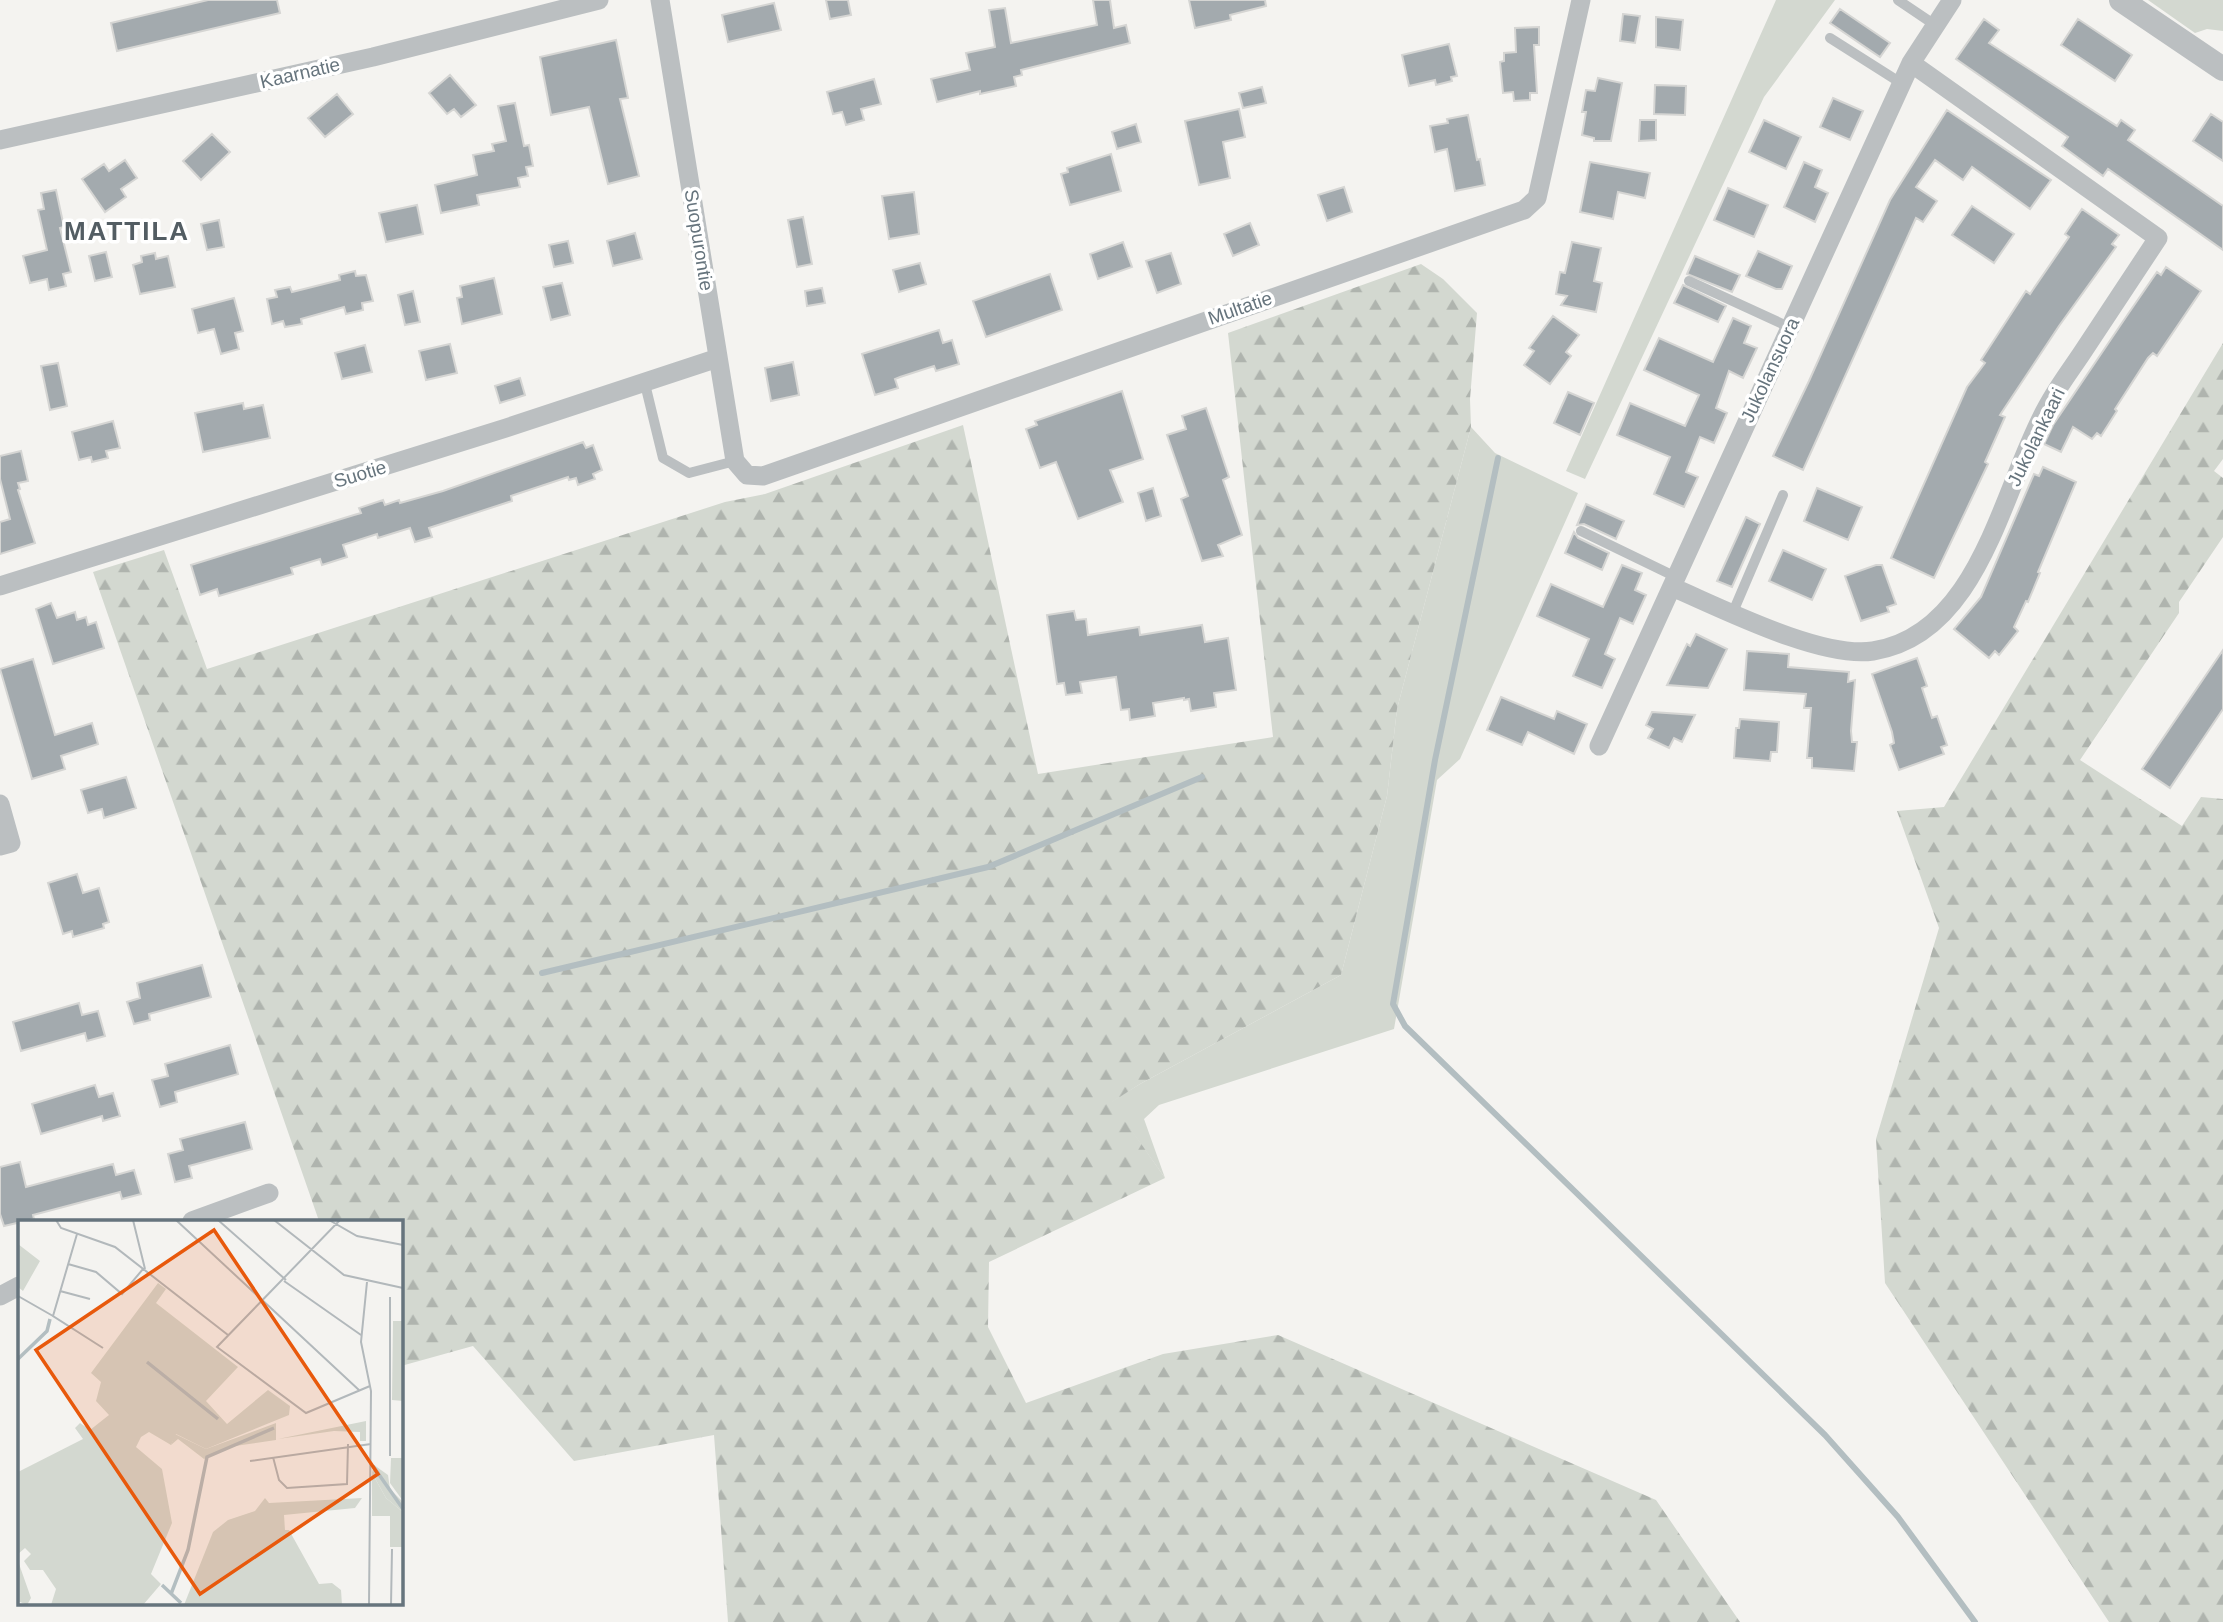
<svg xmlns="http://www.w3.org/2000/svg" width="2223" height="1622" viewBox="0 0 2223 1622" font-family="Arial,sans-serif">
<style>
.grass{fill:#d3d8d0}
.forest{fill:url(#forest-firs)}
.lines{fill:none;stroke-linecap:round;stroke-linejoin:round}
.stream{stroke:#b3bec1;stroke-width:6}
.building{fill:#a3aaae;stroke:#d5d5d3;stroke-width:2}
.service{stroke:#bbbfc1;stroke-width:10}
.minor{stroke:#bbbfc1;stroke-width:19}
.tertiary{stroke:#bbbfc1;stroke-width:24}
.labels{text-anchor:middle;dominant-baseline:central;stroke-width:7;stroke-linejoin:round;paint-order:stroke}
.street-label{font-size:19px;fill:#66747d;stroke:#fff}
.district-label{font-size:26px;font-weight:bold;letter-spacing:2px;fill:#535d63;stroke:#fff}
.inset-river{fill:none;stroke:#b3bec1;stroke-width:3.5}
.inset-road{fill:none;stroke:#b2b8bb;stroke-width:2}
.view{fill:#e8590c;fill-opacity:0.15;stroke:#e8590c;stroke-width:3.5}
.inset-edge{fill:none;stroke:#66747d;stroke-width:3.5}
</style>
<defs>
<pattern id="forest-firs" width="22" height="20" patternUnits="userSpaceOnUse" patternTransform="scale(1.75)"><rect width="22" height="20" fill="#d3d8d0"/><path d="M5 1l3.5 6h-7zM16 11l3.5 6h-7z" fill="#afb4ae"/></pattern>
</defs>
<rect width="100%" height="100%" fill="#f4f3f0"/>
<!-- grass -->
<path class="grass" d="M1776 0H1835L1764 97 1585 479 1566 471Z
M2148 0H2223V31L2207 29 2195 33Z
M1471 427 1495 453 1578 493 1460 759 1437 780 1394 1029 1159 1105 1144 1119 1165 1178 1111 1102 1140 1084 1341 975 1387 796 1397 709Z"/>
<!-- forest -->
<path class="forest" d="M1421 264 1443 279 1477 313 1470 399 1471 427 1397 709 1387 796 1341 975 1140 1084 1112 1102 1165 1178 989 1262 988 1327 1026 1403 1163 1354 1278 1335 1656 1500 1740 1622H728L714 1435 574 1461 473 1346 401 1366V1221H319L93 572 164 550 207 669 725 502 765 494 963 425 1038 774 1273 737 1228 333Z
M2223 343V459L2214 471 2223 478V537L2179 602V613L2080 760 2182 826 2201 797 2223 799V1622H2109L1885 1283 1876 1139 1939 928 1897 811 1944 807Z"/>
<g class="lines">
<!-- stream -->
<path class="stream" d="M1498 458 1435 760 1393 1004 1405 1026 1825 1435 1898 1517 1975 1622
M542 973 988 867 1202 777"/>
</g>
<!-- building -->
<path class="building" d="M208 0H277L280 13 117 51 111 23Z
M826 0H848L851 15 830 19Z
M1093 0H1110L1114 28 1126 25 1130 43 1021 70 1022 75 1014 77 1016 86 980 94V91L937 102 931 79 970 70 966 53 995 47 989 10 1005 8 1011 43 1097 25Z
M1189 0H1265L1266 6 1230 15 1231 20 1195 28Z
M774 3 781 30 728 42 722 15Z
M1840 9 1890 43 1880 57 1830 23Z
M1623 14 1640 16 1635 43 1620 41Z
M1656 17 1683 20 1680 50 1656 47Z
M1984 19 1999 30 1989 43 2117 126 2121 120 2135 130 2128 140 2223 206V250L2108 169 2103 176 2062 146 2068 137 1956 59Z
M2078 19 2132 55 2115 81 2061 45Z
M1539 27V45H1534L1537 93H1530V100L1514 101 1513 92 1503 93 1500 62 1504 61V53L1516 52 1515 28Z
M616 40 628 98 620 99 639 176 608 184 589 107 551 115 540 57Z
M1449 44 1457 76 1451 77 1452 81 1436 85 1435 80 1409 86 1402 55Z
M450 75 476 105 461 117 454 109 447 114 429 93Z
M1598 78 1622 83 1611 141H1594V138L1582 135 1586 112H1582L1586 90 1595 91Z
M874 79 881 104 861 109 864 120 846 125 842 112 833 114 827 92Z
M1655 85 1686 86 1685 115 1654 114Z
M1262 87 1266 103 1243 108 1239 93Z
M337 94 353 114 325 137 308 118Z
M1833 98 1863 111 1850 140 1820 127Z
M515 103 524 146 529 145 533 166 526 167 528 176 518 178 520 187 477 195 479 205 441 213 435 185 477 175 473 155 494 151 492 144 506 141 498 106Z
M1239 109 1245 137 1223 142 1230 178 1199 185 1185 121Z
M1947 110 2051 180 2030 209 1972 167 1963 180 1935 160 1916 187 1937 201 1923 222 1916 218 1803 470 1773 456 1809 381 1890 200Z
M2211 114 2223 122V161L2193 141Z
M1468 115 1477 160 1480 159 1485 185 1455 191 1447 149 1435 152 1430 126 1448 123 1447 119Z
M1640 120H1656V140L1639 141Z
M1764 120 1801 137 1786 169 1749 152Z
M1136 124 1141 142 1117 149 1112 132Z
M212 134 230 152 201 180 183 161Z
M1111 154 1121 191 1070 205 1061 174 1068 172 1067 168Z
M125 160 137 178 121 189 126 197 105 212 82 179 104 164 109 171Z
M1590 162 1650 173 1645 198 1618 192 1613 219 1580 212Z
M1804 162 1822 170 1815 187 1828 193 1815 222 1784 207Z
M1344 187 1352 212 1327 221 1318 195Z
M1728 188 1768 205 1754 237 1714 220Z
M56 190 64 227 60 228 71 272 63 274 66 286 49 290 47 279 30 283 23 256 47 250 38 210 44 209 41 193Z
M914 192 919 234 889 239 882 196Z
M417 205 423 234 386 242 379 213Z
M1972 206 2014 234 1994 263 1952 235Z
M2082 209 2119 235 2112 244 2116 247 2059 326 2000 415 2005 417 1985 462 1988 464 1934 578 1891 558 1967 387 1985 363 1981 360 2026 291 2030 294 2069 237 2065 234Z
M803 217 812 264 797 267 788 220Z
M219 220 224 247 207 250 201 224Z
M1250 223 1259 245 1233 256 1224 234Z
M635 233 642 259 613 266 607 241Z
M568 241 573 263 554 267 549 245Z
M1123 242 1132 267 1098 279 1090 254Z
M1572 242 1601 248 1594 281 1602 283 1596 312 1561 305 1567 296 1556 294 1560 272 1565 273Z
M1758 251 1792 266 1782 289H1776L1746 276Z
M106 252 112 277 95 281 89 256Z
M155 253 156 259 168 256 175 287 140 294 133 265 142 262 141 256Z
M1171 253 1181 284 1157 293 1146 261Z
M1695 256 1740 275 1732 292 1687 274Z
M920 263 926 284 899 292 893 270Z
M2166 267 2201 291 2157 356 2153 353 2148 358 2115 409 2117 411 2101 436 2097 433 2092 439 2073 427 2061 452 2044 444 2053 425 2126 317 2157 272 2161 275Z
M355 271 356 276 366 275 373 301 362 303 363 310 346 314 344 307 301 319 302 324 285 327 283 321 272 324 267 299 277 297 275 290 290 287 292 292 340 280 339 275Z
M1050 274 1062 310 986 337 973 301Z
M494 278 502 314 462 324 457 298 462 297 460 286Z
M562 283 570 315 551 320 543 287Z
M1683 285 1726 306 1718 322 1674 303Z
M822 288 825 303 807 306 805 291Z
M413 291 420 322 405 325 398 295Z
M234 298 243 331 235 333 239 349 221 354 214 329 198 333 192 309Z
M1553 316 1579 335 1566 352 1571 356 1550 384 1524 365 1534 351 1529 348Z
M1733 318 1751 326 1744 343 1757 348 1743 378 1729 371 1716 408 1727 413 1714 443 1700 437 1686 472 1698 477 1684 507 1654 494 1670 457 1617 435 1630 403 1685 426 1699 395 1644 370 1659 338 1713 362Z
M939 330 943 343 952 340 959 364 936 371 934 366 900 377 895 379 898 388 875 395 862 354Z
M450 344 457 373 426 380 419 351Z
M365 345 372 372 342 379 335 353Z
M793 362 799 395 771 401 765 368Z
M58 363 67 406 50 410 41 366Z
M520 378 525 395 500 403 495 386Z
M1122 391 1143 459 1110 470 1123 502 1078 519 1056 462 1040 468 1026 429 1037 425 1035 421Z
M1568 392 1594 403 1580 435 1554 423Z
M243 403 244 409 263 405 270 438 203 452 195 413Z
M1206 408 1229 477 1223 480 1242 535 1218 545 1223 556 1202 561 1181 499 1188 496 1167 435 1186 429 1182 416Z
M113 421 120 448 106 451 108 458 92 462 91 457 79 460 72 432Z
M583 442 586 448 593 445 602 470 593 474 595 479 578 485 576 478 569 480 568 477 511 496 512 501 429 528 432 537 415 542 410 528 378 538 377 534 343 545 347 557 322 565 320 559 291 568 293 574 219 596 217 589 200 595 191 565 354 515 361 513 359 508 383 500 385 505 399 500 400 503 443 491Z
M21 451 28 481 18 483 20 489 18 490 35 543 0 554V522L10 519 0 479V456Z
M2043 467 2076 482 2038 572 2040 573 2028 602 2026 601 2014 627 2018 631 1999 655 1995 651 1989 658 1954 629 1981 597 2034 474 2039 476Z
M1153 488 1161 516 1146 521 1138 493Z
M1817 488 1862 507 1848 540 1804 521Z
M1586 504 1624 521 1616 539 1584 524 1577 525Z
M1746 517 1760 524 1732 587 1717 581Z
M1574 532 1578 538 1609 553 1602 570 1565 553Z
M1783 550 1826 569 1812 600 1769 581Z
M1622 565 1642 573 1635 590 1646 595 1633 624 1620 618 1605 654 1615 659 1602 688 1573 676 1589 639 1537 616 1551 584 1603 607Z
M1876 565H1882L1896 604 1887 607 1889 612 1861 621 1845 576Z
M51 603 57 618 75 612 77 620 86 617 88 625 96 622 104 648 53 664 36 609Z
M1074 611 1076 620 1086 619 1088 635 1139 627 1140 635 1202 625 1205 642 1228 638 1236 690 1214 693 1216 707 1191 711 1189 699 1184 700V698L1153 703 1155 716 1130 720 1129 709 1121 710 1116 677 1080 682 1082 693 1066 695 1064 683 1057 684 1047 615Z
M1696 634 1727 649 1708 688 1667 685 1687 644 1690 646Z
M2223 650V709L2170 788 2142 769Z
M1747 651 1789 654 1788 667 1849 672 1848 682 1855 680 1851 731 1852 742H1857L1854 771 1812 768V758H1807L1811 708H1804L1806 694 1744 690Z
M1917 658 1927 686 1922 688 1932 718 1937 716 1947 745 1941 747 1944 754 1899 770 1890 745 1894 743 1892 732 1872 674Z
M33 659 55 735 92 723 98 744 61 756 65 769 32 779 0 669Z
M1501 697 1554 719 1557 711 1587 724 1574 754 1528 732 1522 745 1487 730Z
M1652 712 1695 715 1682 742 1674 738 1669 748 1648 738 1653 729 1646 725Z
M1740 719 1779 722 1777 752H1771L1770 761 1734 758 1736 728H1739Z
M126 777 136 808 104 818 102 809 88 813 81 790Z
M77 874 83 893 99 888 109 922 103 924 104 928 73 937 72 931 63 934 48 883Z
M202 965 211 997 149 1014 150 1020 134 1024 127 1002 140 998 137 983Z
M79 1003 82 1015 98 1011 105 1036 87 1041 85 1033 21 1051 13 1022Z
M230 1045 238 1074 175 1092 177 1102 160 1107 152 1080 168 1076 165 1064Z
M95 1085 99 1097 113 1093 120 1116 103 1121 102 1116 41 1134 32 1104Z
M245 1122 252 1149 189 1166 192 1178 175 1182 168 1154 183 1150 180 1139Z
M20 1162 26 1187 113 1164 116 1175 134 1170 141 1194 122 1199 120 1192 33 1215 34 1219 4 1226 0 1214V1167Z"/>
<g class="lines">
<!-- service -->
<path class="service" d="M1898 0 1935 25
M1830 38 1901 83
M1689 281 1789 327
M645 384 663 458 689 473 735 461
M1581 531 1676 577
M1733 612 1783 495"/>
<!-- minor -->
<path class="minor" d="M660 0 735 461 747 475 763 476 1524 210 1537 198 1581 0
M0 140 373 57 599 0
M0 586 506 428 718 358
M1672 587C1721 608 1821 659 1873 651 1981 634 2002 487 2047 407 2057 388 2070 371 2082 353 2107 315 2133 276 2158 238L1911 63
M1599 746 1911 63 1952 0
M0 804 11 843 0 846
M192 1221 269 1193
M0 1296 19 1286"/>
<!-- tertiary -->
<path class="tertiary" d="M2121 0 2223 69"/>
</g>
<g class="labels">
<!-- street labels -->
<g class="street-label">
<text transform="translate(300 73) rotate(-13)">Kaarnatie</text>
<text transform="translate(699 240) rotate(81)">Suopurontie</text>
<text transform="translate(1240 308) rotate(-19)">Multatie</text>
<text transform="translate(1770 370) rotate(-65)">Jukolansuora</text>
<text transform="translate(2036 437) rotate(-64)">Jukolankaari</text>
<text transform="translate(360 474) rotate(-17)">Suotie</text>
</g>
<!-- district labels -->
<g class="district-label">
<text x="127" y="231">MATTILA</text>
</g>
</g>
<!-- overview -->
<g transform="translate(18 1220)">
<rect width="385" height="385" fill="#f4f3f0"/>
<path d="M0 24 22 41 5 71 0 67ZM348 201V221H342V212L316 211 260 219ZM258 203V220L217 226 186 239 160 219 153 225 157 214 188 229ZM356 245 370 255 372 269 385 282V292L368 278 354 253ZM0 341 13 378 9 385 0 381Z" fill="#d3d8d0"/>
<path d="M140 63 148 69 138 83 220 147 188 181 209 204 250 170 272 186 271 195 188 229 158 214 153 225 131 212 123 217 118 227 144 249 154 303 133 354 143 364 125 385H33L38 369 25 350H12L6 341 13 334 7 328 0 334V252L65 219 57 208 62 203 72 210 91 195 78 181 83 162 73 153ZM375 101H385V181L374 180ZM354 253 368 278 385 292V327H372V296H354ZM247 278 251 283 344 278 337 288 266 295 267 310H271L301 364 314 363 323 370 324 385H166L195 312 210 300 237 291Z" fill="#d3d8d0"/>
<path d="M373 238H385V281L372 263Z" fill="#d3d8d0"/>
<path class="inset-river" d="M0 139 29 111 32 99M129 142 200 199M355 246 385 289M144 365 163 383M153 374 170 330 189 237 256 208"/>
<path class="inset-road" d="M38 0 43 8 97 27 210 115M115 0 127 49M158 0 342 171M200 0 268 60M256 0 326 55 385 68M311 0 339 16 385 25M322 0 199 127 288 193 352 166M59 14 35 96 85 128M50 44 78 52 104 74 125 49M266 61 343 115M349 62 343 122 353 171 351 385M42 71 72 79M0 76 35 96M372 236V77M255 237 261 260 269 268 329 264 330 224M232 241 353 224M373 385 374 329"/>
<path class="view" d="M196 10 360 254 182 374 18 130Z"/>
<rect width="385" height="385" class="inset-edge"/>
</g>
</svg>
